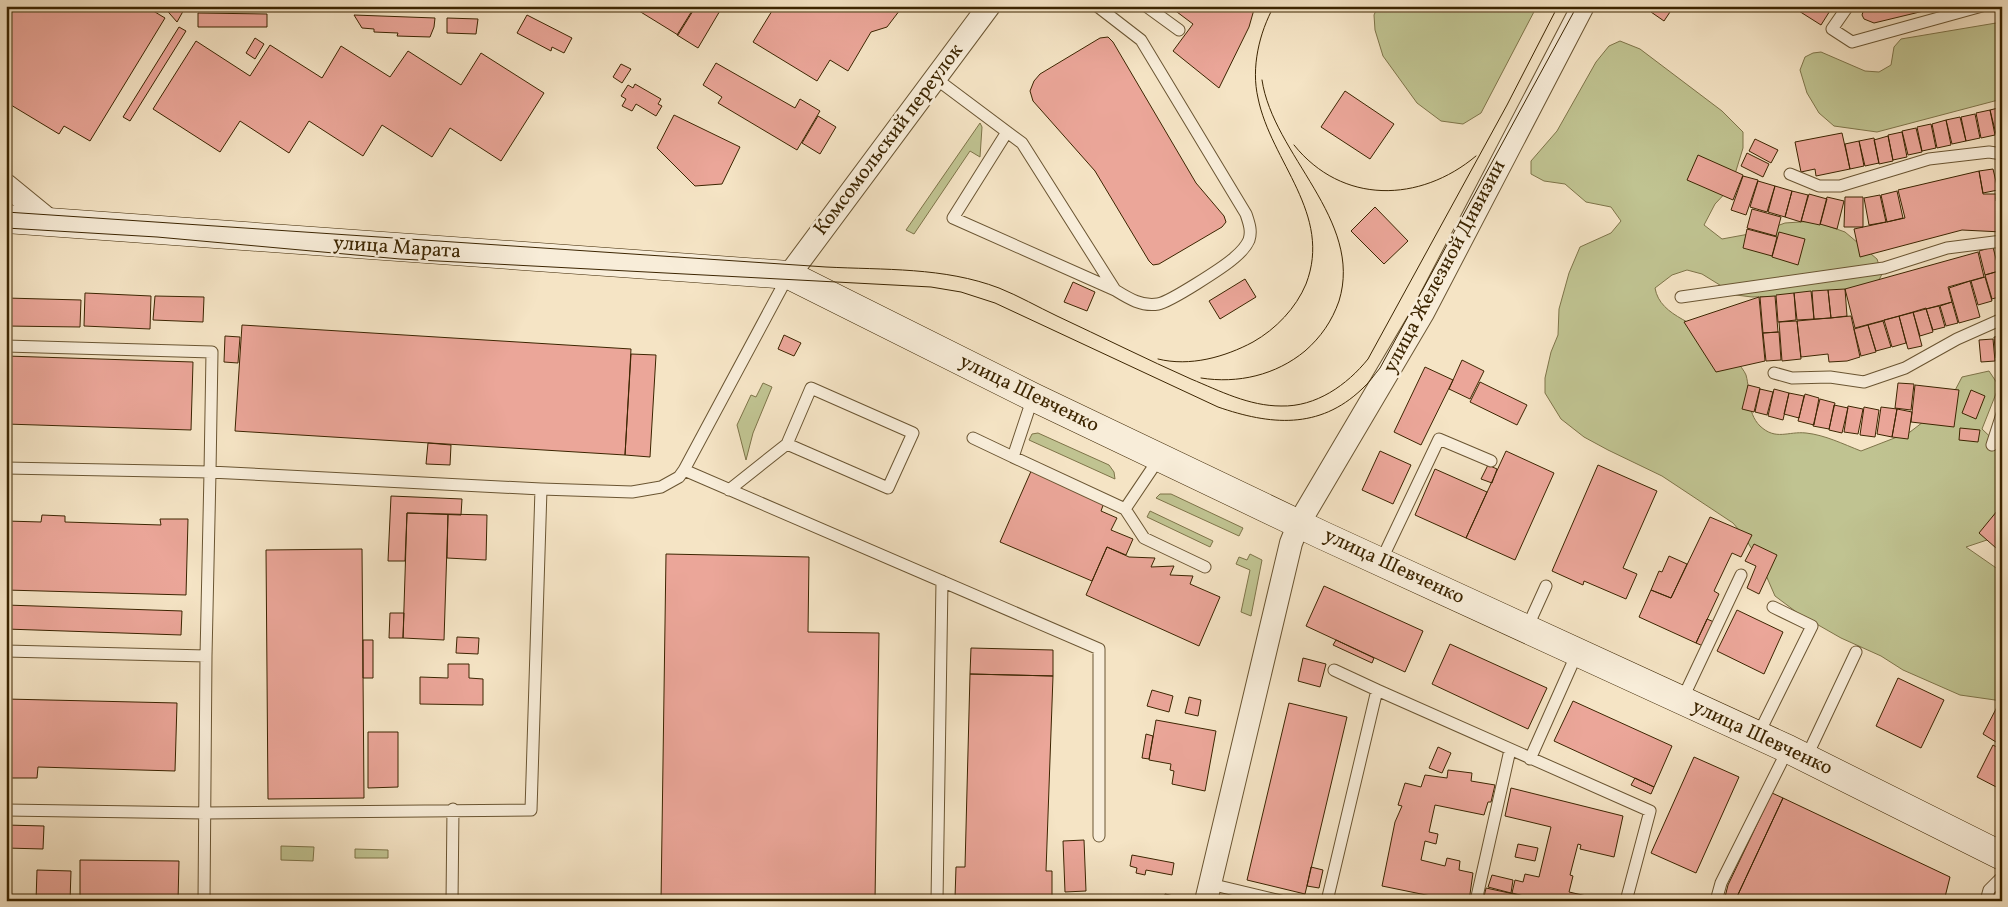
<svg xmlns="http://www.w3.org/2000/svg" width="2008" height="907" viewBox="0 0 2008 907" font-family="Vollkorn,serif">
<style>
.green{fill:#c0c391;stroke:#7e7449}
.building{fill:#eba699;stroke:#3c2501}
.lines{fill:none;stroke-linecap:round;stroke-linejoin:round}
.lane-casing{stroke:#6a5532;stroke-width:13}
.street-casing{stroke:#6a5532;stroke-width:24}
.secondary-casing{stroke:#3c2501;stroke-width:29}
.lane{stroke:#f8edd9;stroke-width:11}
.street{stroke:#f8edd9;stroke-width:22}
.secondary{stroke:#f8edd9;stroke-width:28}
.tram{stroke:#3c2501;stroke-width:1}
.labels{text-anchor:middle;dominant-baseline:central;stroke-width:5;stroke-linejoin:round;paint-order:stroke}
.street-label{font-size:20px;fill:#3c2501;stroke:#f8edd9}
</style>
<rect width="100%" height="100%" fill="#f5e4c5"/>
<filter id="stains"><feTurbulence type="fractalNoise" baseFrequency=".004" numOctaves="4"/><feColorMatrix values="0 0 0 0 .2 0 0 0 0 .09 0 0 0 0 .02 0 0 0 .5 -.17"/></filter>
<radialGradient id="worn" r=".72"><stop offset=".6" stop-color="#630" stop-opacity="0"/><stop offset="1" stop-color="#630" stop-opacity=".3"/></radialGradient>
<!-- green -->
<path class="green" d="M1378 6H1537L1481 113 1463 124 1441 121 1417 103 1383 56 1375 30 1374 15Z
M2002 22V99L1877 132 1834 126 1819 113 1807 93 1800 70 1805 57 1813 53 1821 52 1865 71 1879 72 1891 65 1894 47 1901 39Z
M1620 41 1640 49 1722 111 1743 132V148L1731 187 1715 204 1704 225 1722 239 1760 232 1785 223 1814 221 1845 232 1877 259 1882 274 1878 282 1858 294 1752 297 1736 295 1702 274 1687 270 1672 275 1655 288C1660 318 1701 323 1720 343 1726 350 1743 367 1746 375 1751 393 1746 412 1760 426 1776 441 1788 431 1806 433 1825 435 1843 444 1861 451L1910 432 1949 402 1962 377 1989 371 1999 386 1982 429 2002 448V535L1966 547 2002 572V701L1960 695 1903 670 1881 656 1841 638 1799 614 1775 596 1762 566 1744 536 1733 523 1662 476 1608 450 1584 437 1561 419 1545 393V378L1551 352 1558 335 1559 309 1569 273 1580 247 1611 233 1621 221 1611 207 1586 202 1565 184 1544 181 1531 174V161L1557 131 1596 62 1609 46Z
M980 123 982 127 980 157 970 151 914 234 906 230Z
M763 383 772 387 753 433 746 460 737 425 751 395 756 397Z
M1038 433 1109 465 1114 472 1115 479 1029 440 1032 434Z
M1160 494H1171L1243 528 1239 536 1156 498Z
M1150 511 1213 541 1210 547 1147 517Z
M1250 554 1262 560 1251 616 1241 612 1250 570 1236 564 1239 557 1247 560Z
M281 846 314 847 313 861 281 860Z
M355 849 388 850V858H355Z"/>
<!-- building -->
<path class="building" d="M6 6H145L165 18 90 141 64 126 59 134 6 102Z
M163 6H186L177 22Z
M197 6H213V10L198 11Z
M217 6H235V7L218 11Z
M631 6H696L678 35Z
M695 6H718L721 9 698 48 677 35Z
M775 6H903L887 27 871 32 848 71 830 60 817 81 753 42Z
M1169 6H1255L1249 27 1219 88 1173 51 1193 24Z
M1655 6H1674L1664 21 1651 12Z
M1791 6H1833L1821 25Z
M1865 6H1933L1932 9 1874 23 1864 19 1862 15Z
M198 13 267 14V27H198Z
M354 15 435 18 434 27 430 37 397 36 398 33 374 32V29L362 28Z
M527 15 572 38 564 53 552 47 551 51 517 33Z
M447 18 478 19 476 34 447 33Z
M179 27 186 31 130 121 123 117Z
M1108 37 1113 42 1196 183 1224 216 1226 222 1222 227 1159 264 1153 265 1149 261 1095 171 1033 101 1030 91 1034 81 1040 74 1100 38Z
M255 38 264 44 255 59 246 53Z
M196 41 250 76 270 45 322 78 341 46 390 77 408 51 461 85 481 53 544 93 501 161 450 128 432 157 382 125 363 156 309 121 289 153 240 121 220 152 153 109Z
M716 63 795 108 800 99 820 111 797 150 718 103 722 97 703 85Z
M621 64 631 69 622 83 613 77Z
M635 84 661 99 658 104 662 106 656 116 636 104 632 111 622 106 626 99 621 96 628 85 633 88Z
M1345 91 1394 124 1370 159 1321 127Z
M2002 107V133L1996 134 1990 110Z
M1990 110 1995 135 1981 138 1976 113Z
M1975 114 1980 138 1966 141 1961 117Z
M674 115 740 147 722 184 695 186 657 148Z
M818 116 836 127 820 154 802 143Z
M1960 117 1966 141 1952 144 1946 120Z
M1946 120 1951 145 1937 148 1932 124Z
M1931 124 1936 148 1922 151 1917 127Z
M1916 128 1922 152 1908 155 1902 131Z
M1902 132 1907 157 1893 160 1888 135Z
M1842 133 1850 169 1816 176 1815 169 1801 172 1795 142Z
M1888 136 1893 161 1879 164 1874 140Z
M1874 138 1879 163 1865 166 1859 141Z
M1755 139 1778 150 1771 163 1749 151Z
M1859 141 1864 166 1850 169 1845 144Z
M1747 153 1769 164 1763 177 1741 166Z
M1698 155 1743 175 1733 200 1687 180Z
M1993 169 1998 190 1983 193 1979 171Z
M1979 171 1983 194H1996V201L2002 202V232L1962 230 1860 257 1854 229 1905 218 1898 190Z
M2001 171 2002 172V199H1996Z
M1743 176 1758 180 1746 215 1731 210Z
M1758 181 1775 186 1767 212 1750 207Z
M1775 186 1792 191 1785 217 1768 212Z
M1792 191 1808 195 1801 222 1785 217Z
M1897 191 1903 218 1887 222 1881 195Z
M1809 194 1827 199 1820 225 1801 221Z
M1880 195 1886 222 1869 225 1864 198Z
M1827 197 1844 201 1837 229 1820 224Z
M1845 197H1863V227H1844Z
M1375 207 1408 241 1384 264 1351 231Z
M1752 209 1781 217 1776 236 1747 228Z
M1747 229 1777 237 1772 256 1743 248Z
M1779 232 1805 239 1798 265 1772 257Z
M1993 247 1999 271 1985 275 1979 251Z
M1978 252 1984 277 1948 287 1952 302 1855 328 1845 289Z
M1999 271 2002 279V296L1992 299 1985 275Z
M1985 277 1992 301 1978 305 1971 281Z
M1245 279 1256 297 1220 319 1209 301Z
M1970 281 1980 317 1959 323 1949 288Z
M1073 282 1095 292 1087 311 1064 302Z
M1845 289 1847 316 1831 318 1828 290Z
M1828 290 1831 318 1814 319 1812 291Z
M1811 291 1814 319 1797 320 1794 293Z
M85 293 151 296 150 329 84 326Z
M1794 293 1796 320 1778 322 1776 295Z
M155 296 204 297 203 322 153 320Z
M1775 296 1778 332 1763 333 1760 297Z
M1759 297 1765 361 1716 372 1684 322Z
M6 298 81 300 80 327 6 326Z
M1952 302 1958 323 1946 326 1940 306Z
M1939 306 1945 327 1933 330 1926 309Z
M1926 308 1933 332 1920 336 1913 312Z
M1913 312 1922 346 1908 349 1899 316Z
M1851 316 1860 357 1847 361 1829 362 1828 354 1801 357 1797 321Z
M1899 316 1906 343 1892 347 1884 320Z
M1797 321 1801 359 1782 361 1779 322Z
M1883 321 1891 347 1876 351 1868 325Z
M242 325 631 349 625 455 235 431Z
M1868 325 1876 352 1861 356 1854 329Z
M1779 332 1781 360 1766 361 1763 333Z
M784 335 801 343 794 356 778 349Z
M225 336 240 337 238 363 224 362Z
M2002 336V358H1996L1994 337Z
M1993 339 1995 361 1981 362 1979 340Z
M631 354 656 355 650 457 625 455Z
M6 356 193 362 191 430 6 424Z
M1462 360 1484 371 1470 399 1449 389Z
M1425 367 1453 380 1421 445 1394 432Z
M1480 382 1527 405 1517 425 1470 402Z
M1898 383 1914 384 1911 410 1895 408Z
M1748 385 1760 388 1754 412 1742 409Z
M1915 385 1959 390 1954 427 1911 422Z
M1760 389 1773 392 1767 415 1755 412Z
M1774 389 1789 393 1783 420 1768 416Z
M1971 390 1985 396 1976 419 1962 413Z
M1789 393 1804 396 1799 418 1784 414Z
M1805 394 1819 398 1814 425 1798 421Z
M1820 399 1835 403 1829 429 1813 426Z
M1834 405 1848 408 1842 433 1829 430Z
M1848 406 1863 409 1858 434 1844 432Z
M1864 407 1879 410 1875 437 1860 435Z
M1881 407 1897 409 1892 437 1877 434Z
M1897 409 1912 412 1908 439 1892 437Z
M1960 428 1980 430 1978 442 1959 440Z
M428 443 451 445 450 465 426 464Z
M1380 451 1411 465 1393 504 1362 490Z
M1506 451 1554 473 1515 560 1466 538Z
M1488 465 1497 469 1492 483 1481 479Z
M1598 465 1657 491 1623 568 1637 574 1626 599 1584 581 1583 585 1552 571Z
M1032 469 1105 500 1101 511 1117 518 1111 530 1133 539 1126 555 1107 547 1092 581 1000 542Z
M1435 469 1487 492 1466 538 1415 515Z
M391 496 462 499 461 515 407 513 405 561H388Z
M2002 505V541L1996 548 1979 533Z
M407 513 448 514 444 640 403 638Z
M448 514 487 515 486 560 447 558Z
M42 515 65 516V522L161 525 160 519H188L186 595 6 590V521L41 522Z
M1710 517 1752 535 1741 557 1732 553 1714 591 1719 594 1696 643 1639 617 1651 590 1671 598Z
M1754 544 1777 555 1759 594 1747 588 1756 566 1745 561Z
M1107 547 1129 557 1155 558 1151 567 1174 566 1170 575 1193 576 1190 584 1220 597 1199 646 1086 595Z
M362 549 364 798 268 799 266 550Z
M666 554 809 557 808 632 879 633 875 901H661Z
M1669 556 1687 564 1671 598 1651 590 1659 571 1662 572Z
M1324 586 1423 631 1405 672 1306 626Z
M6 605 182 611 181 635 6 629Z
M1737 610 1783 632 1764 674 1717 651Z
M390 613H404L403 638H389Z
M1707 619 1714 622 1703 646 1696 643Z
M457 637 479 638 478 654 456 653Z
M363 640H373V678H363Z
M1336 640 1374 658 1372 663 1333 645Z
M1450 644 1547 688 1528 729 1432 684Z
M971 648 1053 650V676L970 674Z
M1303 658 1326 664 1320 687 1298 681Z
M448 664H469V678L483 679V705L420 704V677L448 678Z
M970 674 1053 676 1046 871H1052V901H974V898H955L956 867H965Z
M1898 678 1944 700 1921 748 1876 726Z
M1152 690 1173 696 1169 712 1147 706Z
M1189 697 1201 700 1198 716 1185 713Z
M6 699 177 703 175 771 38 767 37 778H9L10 768H6Z
M1573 701 1672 746 1654 787 1554 741Z
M1289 703 1347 717 1305 894 1247 880Z
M1997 707 2002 709V731L1996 742 1983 734Z
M1156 720 1216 731 1205 791 1172 784 1174 771 1170 770 1171 764 1149 760Z
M368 732H398V787L368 788Z
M1146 734 1153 736 1149 759 1142 758Z
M1993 745 2002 750V790L1977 777Z
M1438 747 1451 753 1442 773 1429 768Z
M1694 757 1739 777 1696 873 1651 853Z
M1448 770 1472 773 1471 781 1495 785 1491 802H1488L1484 815 1435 805 1429 832 1438 834 1436 844 1425 841 1421 860 1445 866 1447 858 1460 861 1459 870 1473 873 1469 901H1431V896L1382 886 1395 822 1402 806 1398 805 1405 783 1421 787 1425 775 1447 778Z
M1635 778 1654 787 1651 794 1631 785Z
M1511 788 1623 816 1614 857 1580 849 1581 845 1578 844 1570 875 1573 876 1569 892 1591 897V901H1523L1524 896 1512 893 1515 880 1523 882 1525 874 1539 877 1551 827 1505 816Z
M1772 793 1783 798 1735 901H1724L1728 885Z
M1783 798 1950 877 1944 901H1735Z
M6 825 44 826 43 849 6 848Z
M1084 840 1086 891 1065 892 1063 841Z
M1518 844 1538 848 1535 861 1515 857Z
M1132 855 1174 863 1172 875 1146 870 1145 875 1136 873 1137 868 1130 866Z
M80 860 179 861 178 901H80Z
M1311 867 1323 870 1319 888 1307 886Z
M37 870 71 871 70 901H36Z
M1492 875 1513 880 1511 893 1488 887Z
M1486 888 1523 896 1522 901H1483Z
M1165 894 1191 900 1190 901H1164Z
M1097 896 1119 901H1096Z
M955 898H974V901H955Z"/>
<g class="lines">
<defs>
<path id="lane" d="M1146 6 1179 30
M1848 6 1832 29 1852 42 1982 6
M935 78 1022 143 1115 290C1128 298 1142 307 1158 304 1170 302 1224 267 1234 258 1240 253 1246 247 1249 240 1252 231 1249 223 1246 214L1141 40 1097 6
M1007 132 953 218 1115 290
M1790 174 1819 186H1840L1929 159 1989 152 2002 154
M1681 297 1884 268 1947 248 2002 241
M6 346 212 352 210 472 541 489 632 492 661 487 679 477 684 470 788 276
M1774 373 1792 378 1830 377 1864 382 1905 368 1957 339 2002 319
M1033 397 1013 457 1125 509 1144 538 1205 567
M973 438 1013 457
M1992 445 2002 414
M6 468 210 472 206 656 6 651
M684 470 1099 649V836
M729 490 787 444 811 388 913 433 888 488 787 444
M1125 509 1160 457
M1381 561 1439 439 1491 461
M1527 628 1546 586
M1334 670 1377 690
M1682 700 1741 575
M1758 735 1812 626 1773 607
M1806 758 1856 652
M1530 759 1578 651
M6 810 205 813 531 810 541 489
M1210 884 1281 901
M204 901 206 656
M452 901 453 809
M937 901 942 581
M1327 901 1377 690 1650 811 1626 901
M1476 901 1510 750
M1716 901 1721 883 1788 749
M1986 901 1989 890 2002 877"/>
<path id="street" d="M6 185 50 221
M789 275 989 6
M1206 901 1291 543 1299 523 1423 313 1583 6"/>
<path id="secondary" d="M6 219 789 275 1033 397 1322 535 1788 749 2002 856"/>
</defs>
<!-- lane casing -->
<use href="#lane" class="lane-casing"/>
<!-- street casing -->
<use href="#street" class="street-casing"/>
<!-- secondary casing -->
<use href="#secondary" class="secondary-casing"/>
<!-- lane -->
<use href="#lane" class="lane"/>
<!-- street -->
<use href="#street" class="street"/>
<!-- secondary -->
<use href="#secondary" class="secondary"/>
<!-- tram -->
<path class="tram" d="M1294 145C1342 205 1420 203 1476 156
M6 212 826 267C884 270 944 267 999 288 1019 296 1038 307 1057 316 1102 337 1146 359 1191 379 1220 391 1249 406 1281 406 1316 407 1347 385 1368 359L1507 105 1558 6
M6 228 157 237 400 259 931 287 961 292 995 303 1218 407C1270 425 1319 430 1362 389 1369 383 1374 375 1380 368L1577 6
M1158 359C1190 367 1225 357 1253 342 1276 329 1296 308 1306 284 1333 214 1271 162 1258 98 1251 68 1259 33 1274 6
M1201 378C1238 384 1276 375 1305 351 1321 337 1332 321 1339 301 1364 220 1273 155 1262 80"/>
</g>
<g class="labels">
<!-- street labels -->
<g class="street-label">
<text transform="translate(889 140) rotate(-53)">Комсомольский переулок</text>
<text transform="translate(397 248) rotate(4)">улица Марата</text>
<text transform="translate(1445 267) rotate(-62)">улица Железной Дивизии</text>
<text transform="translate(1029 394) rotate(26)">улица Шевченко</text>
<text transform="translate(1394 567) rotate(25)">улица Шевченко</text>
<text transform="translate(1762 738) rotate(25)">улица Шевченко</text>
</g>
</g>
<!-- margin -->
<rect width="2008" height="907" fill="none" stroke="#f5e4c5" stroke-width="25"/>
<rect x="8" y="8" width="1993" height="892" fill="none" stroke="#3c2501" stroke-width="2.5"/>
<rect x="12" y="12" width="1983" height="882" fill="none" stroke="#3c2501"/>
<rect width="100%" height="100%" filter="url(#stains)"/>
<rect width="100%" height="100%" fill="url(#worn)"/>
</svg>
